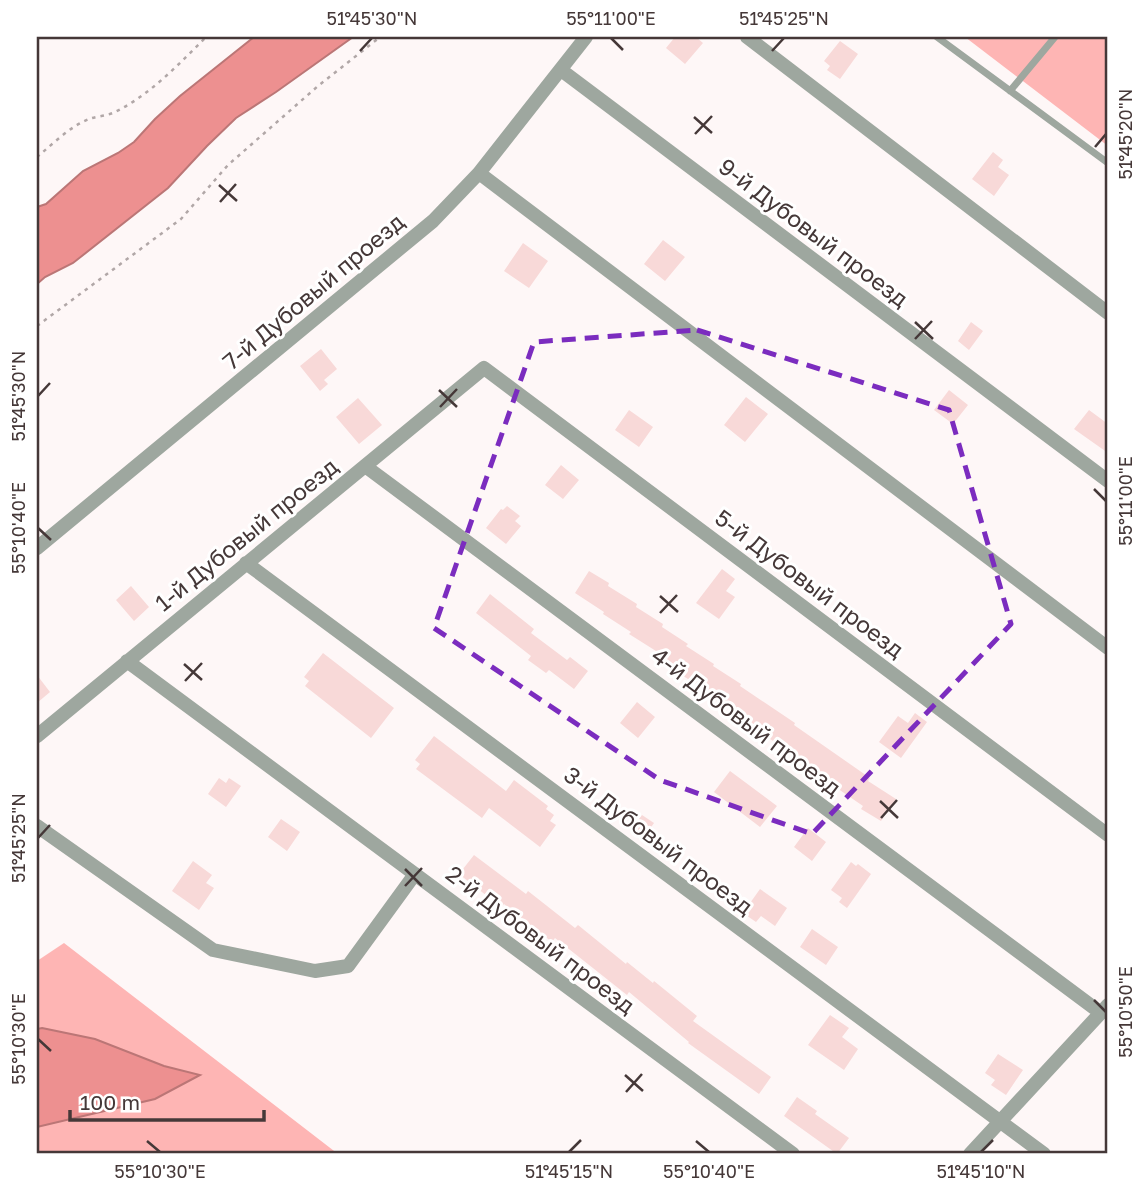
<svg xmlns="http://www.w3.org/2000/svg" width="1145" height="1191" viewBox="0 0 1145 1191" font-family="'Golos Text',sans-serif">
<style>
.green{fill:#feb5b4}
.water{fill:#ed9090;stroke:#bb7676;stroke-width:2}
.building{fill:#f8d9d8}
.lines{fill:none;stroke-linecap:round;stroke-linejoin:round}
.path{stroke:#b1a7a7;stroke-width:2.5;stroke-dasharray:3.5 5;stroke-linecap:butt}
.service{stroke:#9ea79f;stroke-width:7}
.minor{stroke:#9ea79f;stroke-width:14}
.marked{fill:none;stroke:#7b2cbf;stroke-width:5;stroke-dasharray:14 9;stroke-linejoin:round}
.ticks{fill:none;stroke:#453838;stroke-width:2.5}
.labels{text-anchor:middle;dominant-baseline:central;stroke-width:6;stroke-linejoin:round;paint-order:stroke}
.street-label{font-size:23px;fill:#453838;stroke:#fff}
.neatline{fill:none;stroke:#453838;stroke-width:2.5}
.ticks-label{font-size:18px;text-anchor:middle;fill:#453838}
</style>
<rect width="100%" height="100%" fill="#fef7f7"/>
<!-- green -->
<path class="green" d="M965 37H1108V146Z
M64 943 338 1154H37V961Z"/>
<!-- water -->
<path class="water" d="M254 37H353L276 92 236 118 207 146 168 188 73 263 45 277 37 284V207L46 204 83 171 118 153 134 142 155 119 180 96Z
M42 1028 95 1039 164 1066 200 1075 155 1099 37 1127V1029Z"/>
<!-- building -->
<path class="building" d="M675 37H696L703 43 685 64 666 48Z
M840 41 858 54 840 79 827 70 830 66 824 61Z
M993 152 1003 160 998 167 1009 175 994 196 972 179Z
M663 240 685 257 665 281 644 264Z
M523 243 548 261 529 288 504 271Z
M971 322 983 331 969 350 958 341Z
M321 349 337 369 324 380 328 384 320 391 300 366Z
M949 390 968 405 953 424 934 410Z
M746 397 768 414 745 442 724 425Z
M358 398 382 425 359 444 336 417Z
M629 410 653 427 639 447 615 430Z
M1089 410 1108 424V453L1074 429Z
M561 465 579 480 563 499 545 485Z
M507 506 520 516 515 521 521 526 506 544 486 528 501 509 503 510Z
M722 569 735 579 726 591 735 597 719 619 696 603Z
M589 571 609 583 608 586 637 604 636 607 663 624 662 627 688 644 686 646 714 664 713 666 741 684 740 686 795 723 794 725 870 778 868 781 896 799 881 821 861 809 863 806 812 771 813 769 786 752 787 750 761 733 762 731 707 694 709 692 680 674 682 671 654 654 656 651 629 634 631 632 603 614 604 612 575 593Z
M131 586 149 607 134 621 116 600Z
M490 594 534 629 531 633 567 660 570 657 588 671 574 689 549 670 546 673 528 660 531 656 476 613Z
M323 653 394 708 371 738 305 686 309 681 304 677Z
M37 675 50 692 37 703Z
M637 702 655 717 638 738 620 723Z
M915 713 927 722 901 758 879 742 898 716 908 723Z
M434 736 506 791 514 780 548 806 546 809 554 815 550 821 556 825 540 847 489 808 482 818 416 769 420 764 415 760Z
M730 771 777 806 760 827 714 792Z
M219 778 226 783 229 778 241 786 226 807 208 794Z
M642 815 654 823 645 836 633 827Z
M281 819 300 832 287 851 268 837Z
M808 828 826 842 812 861 794 847Z
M474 855 526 894 528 891 575 928 578 925 626 964 627 962 653 983 654 981 697 1016 693 1021 771 1077 759 1094 688 1043 689 1042 629 992 627 995 555 938 552 942 504 904 501 907 459 874Z
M193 861 212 875 206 883 214 888 199 910 172 891Z
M851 862 856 866 858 864 871 874 847 908 839 902 842 898 831 890Z
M760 889 787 908 775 926 761 916 756 922 743 913Z
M812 929 838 947 826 965 800 947Z
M830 1015 849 1028 842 1037 858 1049 844 1070 808 1045Z
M998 1054 1023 1070 1006 1095 991 1085 995 1080 985 1073Z
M797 1097 817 1111 815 1114 849 1138 837 1154 784 1116Z"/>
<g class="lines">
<!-- path -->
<path class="path" d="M37 157C53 144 69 127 89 119 97 116 107 116 115 112 150 95 179 64 206 37
M37 326 181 219 228 165 318 86 380 37"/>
<!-- service -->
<path class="service" d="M937 37 1108 163
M1010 91 1055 37"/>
<!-- minor -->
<path class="minor" d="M747 37 1108 313
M561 70 1108 481
M479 173 1108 648
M365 466 1101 1013
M37 548 433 221 479 173 586 37
M246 563 1044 1154
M127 661 793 1154
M37 736 484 368 1108 835
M37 826 213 950 315 971 348 966 415 874
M970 1154 1108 1005"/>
</g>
<!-- marked area -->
<path class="marked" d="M697 330 949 410 1011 624 812 834 660 780 434 628 534 342Z"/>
<!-- ticks -->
<path class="ticks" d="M611 38 623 50M360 51 372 38M772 51 784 38M694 117 712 133M695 134 712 116M1095 147 1106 134M219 185 237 201M220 202 236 184M915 322 933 339M915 339 932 321M439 390 457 407M38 396 50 383M440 407 457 389M1094 489 1106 501M38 528 51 540M660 596 678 612M660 613 677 595M184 664 202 680M185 681 202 663M880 801 898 818M881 818 897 800M38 838 50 825M405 869 422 886M405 886 422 868M1094 1000 1106 1012M38 1039 51 1051M625 1075 643 1091M626 1092 642 1074M147 1141 160 1152M696 1141 709 1152M569 1152 581 1140M981 1152 993 1140"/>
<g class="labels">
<!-- street labels -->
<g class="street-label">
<text transform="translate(814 232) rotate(37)">9-й Дубовый проезд</text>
<text transform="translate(313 291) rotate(-40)">7-й Дубовый проезд</text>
<text transform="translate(246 534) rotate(-39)">1-й Дубовый проезд</text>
<text transform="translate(810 583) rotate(37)">5-й Дубовый проезд</text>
<text transform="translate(747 721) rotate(37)">4-й Дубовый проезд</text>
<text transform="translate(659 840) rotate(37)">3-й Дубовый проезд</text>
<text transform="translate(541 939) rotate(37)">2-й Дубовый проезд</text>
</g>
</g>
<!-- border -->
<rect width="1145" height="1191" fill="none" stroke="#ffffff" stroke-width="77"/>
<!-- scale -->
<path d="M70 1110v10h194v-10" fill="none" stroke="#453838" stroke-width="3.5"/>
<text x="80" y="1110" font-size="21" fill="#453838" stroke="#ffffff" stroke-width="5" paint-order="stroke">100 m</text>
<rect x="38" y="38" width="1068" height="1114" class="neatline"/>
<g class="ticks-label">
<text x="372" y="25">51°45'30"N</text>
<text x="611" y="25">55°11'00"E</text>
<text x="784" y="25">51°45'25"N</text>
<text transform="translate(1126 134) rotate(-90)" y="6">51°45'20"N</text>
<text transform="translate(19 396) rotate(-90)" y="6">51°45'30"N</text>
<text transform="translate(1126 501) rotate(-90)" y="6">55°11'00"E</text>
<text transform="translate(19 528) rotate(-90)" y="6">55°10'40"E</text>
<text transform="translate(19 838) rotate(-90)" y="6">51°45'25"N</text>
<text transform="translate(1126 1012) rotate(-90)" y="6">55°10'50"E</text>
<text transform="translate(19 1039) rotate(-90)" y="6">55°10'30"E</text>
<text x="160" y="1178">55°10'30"E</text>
<text x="569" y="1178">51°45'15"N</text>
<text x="709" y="1178">55°10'40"E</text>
<text x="981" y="1178">51°45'10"N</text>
</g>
</svg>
